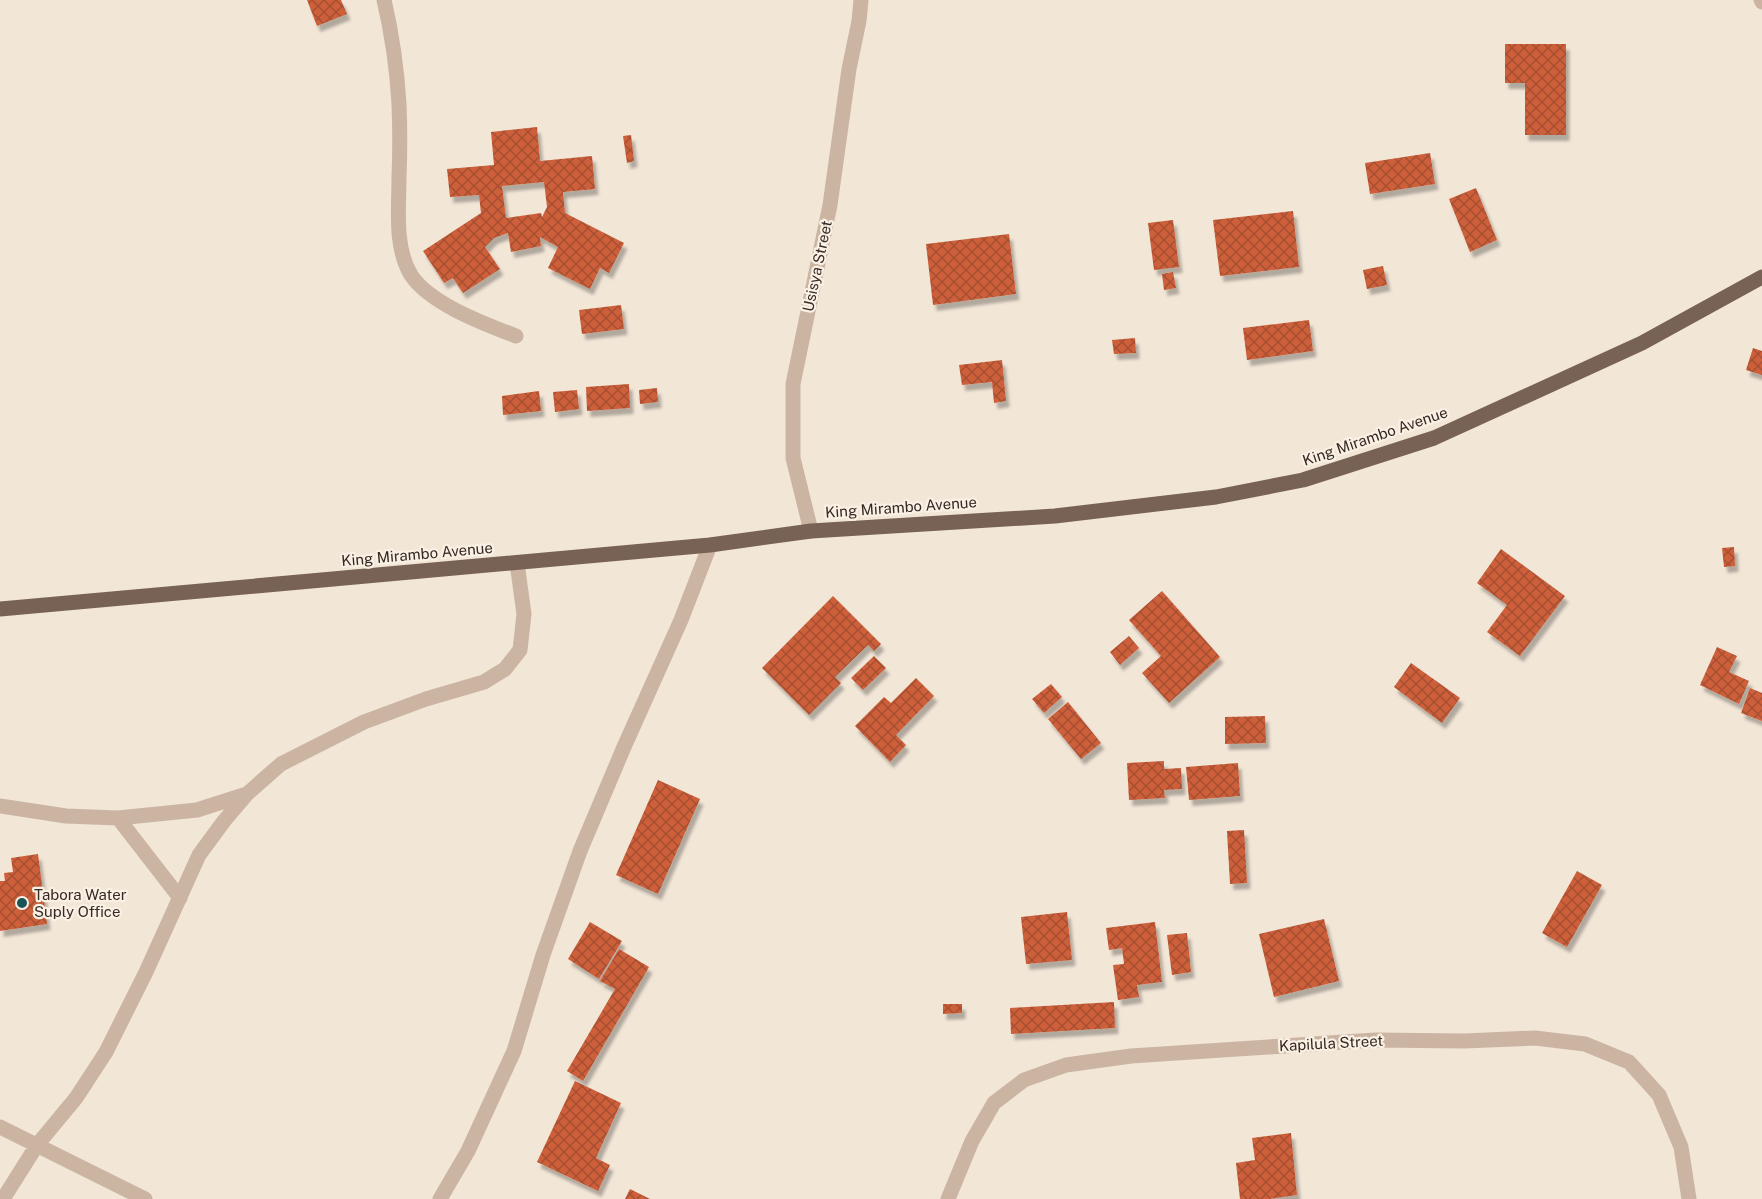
<svg xmlns="http://www.w3.org/2000/svg" width="1762" height="1199" viewBox="0 0 1762 1199" font-family="'Public Sans',sans-serif">
<style>
.building{fill:url(#building-cross-hatch);fill-rule:evenodd;filter:url(#shadow)}
.lines{fill:none;stroke-linecap:round;stroke-linejoin:round}
.minor{stroke:#cbb5a2;stroke-width:15}
.major{stroke:#786155;stroke-width:15}
.poi-dot{fill:#185358;stroke:#faf0e3;stroke-width:2}
.labels{text-anchor:middle;dominant-baseline:central;stroke-width:4.5;stroke-linejoin:round;paint-order:stroke}
.street-label{font-size:15px;fill:#352a25;stroke:#faf0e3}
.poi-label{font-size:15px;fill:#352a25;stroke:#faf0e3;text-anchor:start}
</style>
<defs>
<pattern id="building-cross-hatch" width="8" height="8" patternUnits="userSpaceOnUse" patternTransform="scale(1.5)"><rect width="8" height="8" fill="#cd603a"/><path d="M0 0l8 8M0 8l8-8" fill="none" stroke="#a74f31"/></pattern>
<filter id="shadow"><feDropShadow dx="3.5" dy="6" stdDeviation="1.5" flood-color="#0004"/></filter>
</defs>
<rect width="100%" height="100%" fill="#f2e6d7"/>
<!-- building -->
<path class="building" d="M307 0H341L347 14 317 26Z
M1505 44H1566V135H1525V83H1505Z
M537 127 540 161 592 156 595 189 563 192 565 213 624 243 609 273 600 268 590 289 548 268 558 247 540 237 541 246 511 252 508 233 494 238 485 247 500 269 463 293 453 278 444 283 423 251 481 213 479 195 450 197 447 169 494 165 491 132ZM544 182 547 207 542 217 541 213 506 218 502 186Z
M631 135 634 161 627 163 623 136Z
M1430 153 1435 184 1370 194 1365 163Z
M1476 188 1497 240 1470 252 1449 199Z
M1293 211 1299 267 1220 276 1213 220Z
M1173 220 1179 267 1154 270 1148 223Z
M1009 234 1016 294 933 305 926 244Z
M1383 266 1387 285 1367 289 1363 270Z
M1173 272 1176 288 1164 290 1162 274Z
M621 305 624 329 582 334 579 310Z
M1309 320 1313 351 1247 360 1243 328Z
M1135 338 1136 353 1114 354 1112 340Z
M1753 348 1762 351V375L1746 370Z
M1002 360 1006 401 994 403 992 382 962 385 959 365Z
M629 384 630 408 587 411 586 387Z
M657 388 658 402 640 404 639 390Z
M577 390 579 409 555 412 553 392Z
M539 391 541 411 503 415 502 396Z
M1734 547 1735 566 1724 567 1722 548Z
M1501 549 1565 596 1520 656 1487 632 1507 605 1477 583Z
M1162 591 1220 657 1169 703 1142 673 1161 656 1129 620Z
M833 596 881 644 874 651 868 645 835 677 841 683 809 715 762 668Z
M1129 636 1139 648 1120 665 1110 652Z
M1717 647 1737 656 1729 672 1749 681 1739 704 1700 685Z
M874 656 886 668 863 690 851 678Z
M1411 663 1460 698 1442 723 1394 687Z
M916 678 934 696 896 735 906 745 890 762 855 726 884 697 891 703Z
M1051 684 1062 697 1044 713 1032 699Z
M1750 688 1762 693V721L1741 713Z
M1068 702 1101 743 1081 759 1048 719Z
M1265 716 1266 743 1225 744V717Z
M1164 761V769L1181 768 1182 789 1164 790 1165 798 1129 800 1127 763Z
M1238 763 1240 796 1189 800 1186 767Z
M658 780 700 799 658 894 616 875Z
M1244 830 1247 883 1230 884 1227 831Z
M38 854 47 924 0 931V881H5L4 873 13 872 11 858Z
M1577 871 1602 885 1567 947 1542 933Z
M1067 912 1072 960 1026 964 1021 917Z
M1324 919 1339 981 1274 997 1259 934Z
M590 922 622 941 599 979 568 959Z
M1155 922 1162 982 1137 985 1139 997 1118 1000 1113 965 1124 964 1122 948 1109 950 1106 928Z
M1187 933 1191 972 1172 975 1167 935Z
M619 949 649 967 583 1081 567 1071 615 989 600 981Z
M1114 1002 1115 1028 1011 1034 1010 1008Z
M943 1004H962V1013L943 1014Z
M575 1081 621 1103 596 1158 610 1165 598 1191 537 1162Z
M1291 1133 1297 1195 1269 1199H1240L1236 1163 1255 1160 1252 1138Z
M630 1189 650 1199H625Z"/>
<g class="lines">
<!-- minor -->
<path class="minor" d="M384 0C392 34 397 69 399 104 400 128 400 152 399 177 399 208 394 247 411 275 430 304 485 324 516 336
M1761 0 1762 2
M811 531 793 458V384L830 205 849 69 859 21 861 0
M0 806 66 816 118 818 197 810 247 794
M118 818 180 898
M0 1127 145 1199
M3 1199 37 1145 76 1098 106 1052 146 972 199 855 224 821 247 794 281 764 364 722 426 699 484 682 505 669 520 650 524 614 517 563
M440 1199 468 1151 514 1051 543 955 580 851 624 747 681 620 710 545
M948 1199 972 1141 994 1103 1024 1080 1066 1065 1131 1056 1375 1040 1464 1041 1535 1038 1585 1044 1629 1062 1659 1095 1681 1147 1689 1199"/>
<!-- major -->
<path class="major" d="M0 609 710 545 811 531 1055 516 1216 497 1303 480 1434 438 1642 343 1762 277"/>
</g>
<!-- markers -->
<circle class="poi-dot" cx="22" cy="903" r="6"/>
<g class="labels">
<!-- street labels -->
<g class="street-label">
<text transform="translate(817 266) rotate(-78)">Usisya Street</text>
<text transform="translate(1375 436) rotate(-19)">King Mirambo Avenue</text>
<text transform="translate(901 507) rotate(-4)">King Mirambo Avenue</text>
<text transform="translate(417 554) rotate(-5)">King Mirambo Avenue</text>
<text transform="translate(1331 1043) rotate(-3)">Kapilula Street</text>
</g>
<!-- poi labels -->
<g class="poi-label">
<text x="34" y="894">Tabora Water<tspan x="34" dy="17">Suply Office</tspan></text>
</g>
</g>
</svg>
